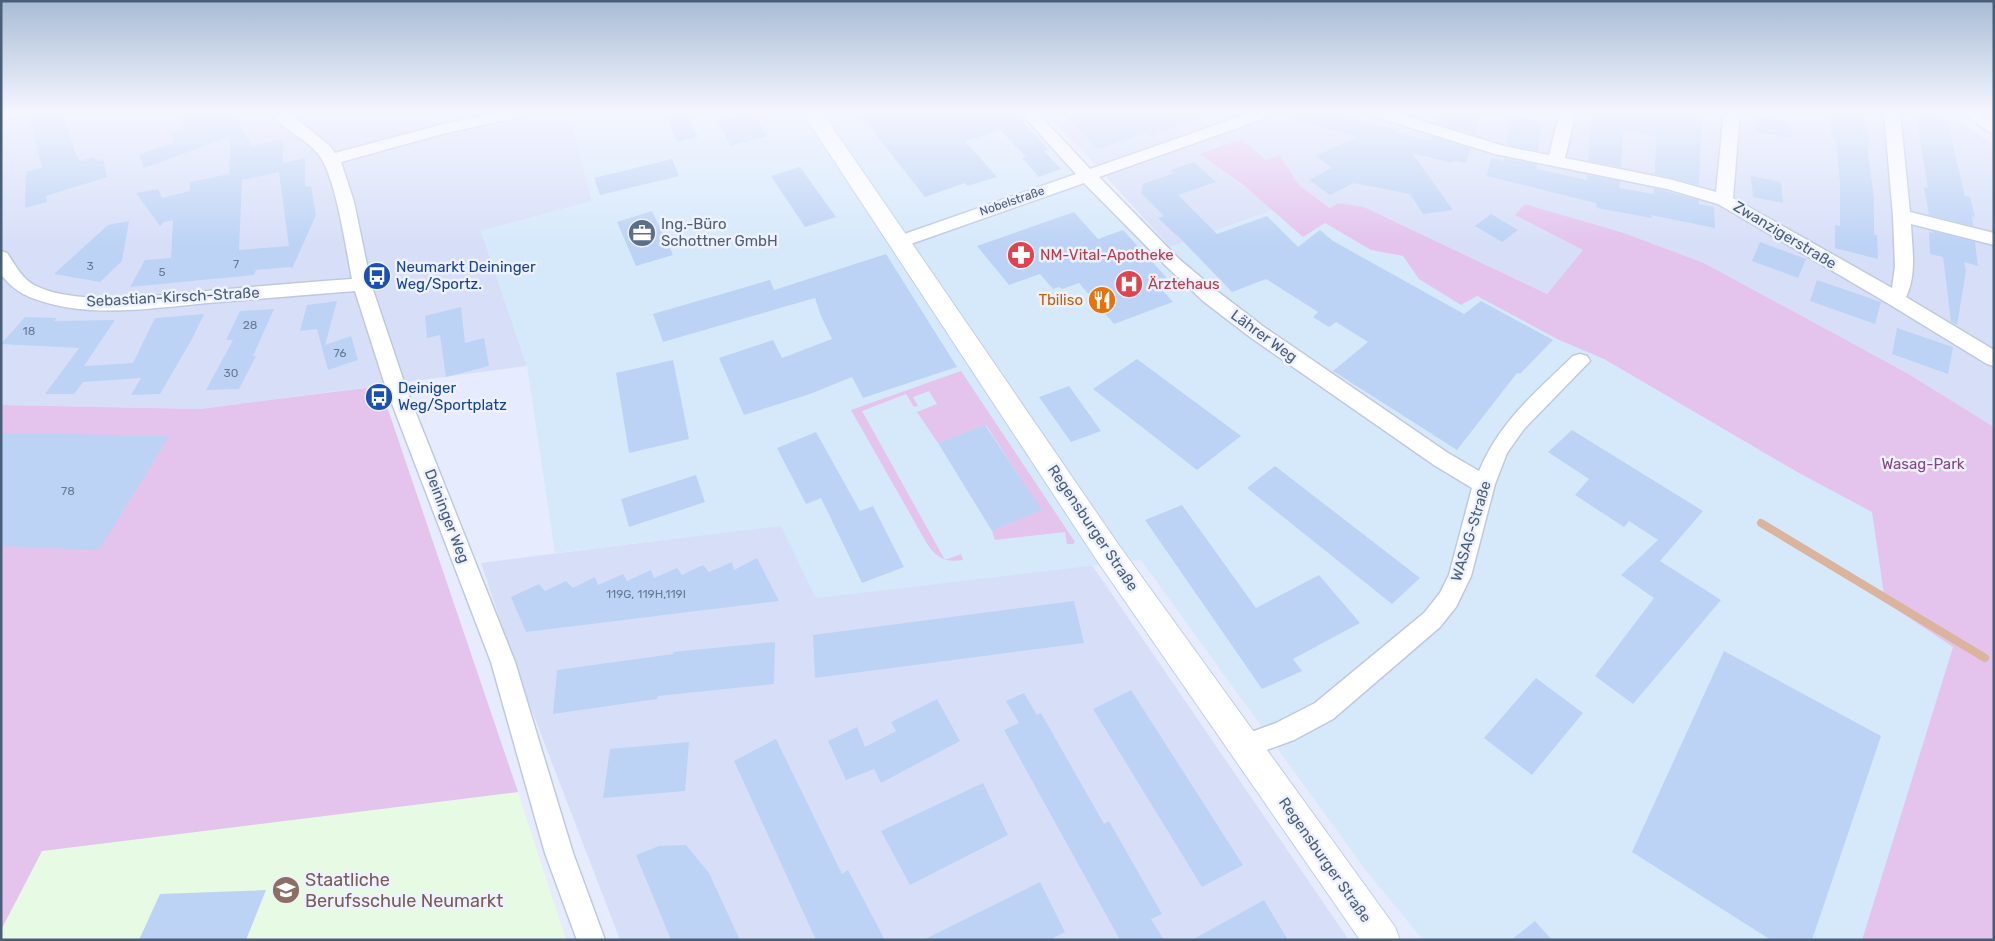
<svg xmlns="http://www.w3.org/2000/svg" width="1995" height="941" viewBox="0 0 1995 941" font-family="Rubik,sans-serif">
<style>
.residential{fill:#d7dff8}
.commercial{fill:#d6e9fb}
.education{fill:#e7fae3}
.green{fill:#e4c3ed}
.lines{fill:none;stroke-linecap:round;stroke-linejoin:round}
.stream{stroke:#dbb49e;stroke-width:8}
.building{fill:#bcd3f5;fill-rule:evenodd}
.minor-casing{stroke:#bec9e1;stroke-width:3}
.secondary-casing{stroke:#c0ceeb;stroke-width:2}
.minor{fill:#fff;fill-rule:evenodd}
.secondary{fill:#fff;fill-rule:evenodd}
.labels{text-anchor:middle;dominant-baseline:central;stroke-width:5;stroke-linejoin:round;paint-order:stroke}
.far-street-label{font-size:12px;fill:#495e79;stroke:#eef1ff}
.number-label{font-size:12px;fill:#667b98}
.service-label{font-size:15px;fill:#4e5e75;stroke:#eef1ff;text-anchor:start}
.street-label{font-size:15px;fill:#495e79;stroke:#eef1ff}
.health-label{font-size:15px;fill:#be3a42;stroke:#eef1ff;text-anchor:start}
.transit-label{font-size:15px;fill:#164399;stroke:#eef1ff;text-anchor:start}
.food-label{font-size:15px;fill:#c56008;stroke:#eef1ff;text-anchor:end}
.park-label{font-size:15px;fill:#85458c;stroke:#eef1ff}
.near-education-label{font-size:18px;fill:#785e54;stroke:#eef1ff;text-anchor:start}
</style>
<rect width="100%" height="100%" fill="#e6ebfe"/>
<!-- residential -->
<path class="residential" d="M1 112H574L571 119 592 201 481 231 527 366 200 409 1 405Z
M1044 112H1945L1994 145V427L1907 373 1704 263 1624 233 1525 204 1516 215 1583 250 1547 294 1364 207 1331 208 1300 186 1279 155 1266 160 1241 139 1199 154 1241 183 1273 210 1170 247 1092 161Z
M781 525 816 597 1092 565 1349 940H620L519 677 481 563Z"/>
<!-- commercial -->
<path class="commercial" d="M574 112H1019L1156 252 1273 210 1303 237 1325 223 1371 250 1403 256 1419 279 1477 296 1559 340 1604 359 1799 473 1872 512 1885 602 1953 647 1862 940H1423L1364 868 1141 560 816 598 781 526 555 553 527 366 481 231 592 201 571 118Z"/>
<!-- education -->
<path class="education" d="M518 792 566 940H1V930L42 851Z"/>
<!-- green -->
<path class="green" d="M1241 139 1266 160 1279 155 1300 186 1330 208 1338 203 1364 207 1547 294 1583 250 1515 215 1525 204 1624 233 1704 263 1907 373 1994 427V940H1862L1953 647 1885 602 1872 512 1799 473 1604 359 1559 340 1477 296 1461 305 1419 279 1403 256 1371 250 1325 223 1303 237 1241 183 1199 154Z
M961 371 1075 542 1073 544H1067L1065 532 995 540 992 531 1041 510 986 425 938 443 917 412 937 404 929 391 913 397 918 406 914 407 906 394 862 411 945 560 961 554 963 560C945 563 936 558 926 542L851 410Z
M380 386 518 792 42 851 1 930V405L200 409Z"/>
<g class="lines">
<!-- stream -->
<path class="stream" d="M1761 523 1985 658"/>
</g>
<!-- building -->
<path class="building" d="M42 112H63L74 149 80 161 94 157 97 161 103 159 107 177 46 196 47 202 25 208 26 172 42 168 29 116Z
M179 112H234L251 146 283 139V163L305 158V187L311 186 316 215 292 269 291 267 256 270 254 275 130 287 145 260 171 258 173 220 165 222 167 219 160 226 136 193 158 189 162 198 190 191V182L229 174 231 136 144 168 139 155 174 142 171 132 184 127ZM279 172 289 246 239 250 242 180Z
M664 112H686L698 137 677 142Z
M753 112 767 136 731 146 717 121Z
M858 112H1014L1048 149 1044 151 1061 169 1039 177 1022 158 1026 157 1000 130 965 141 997 177 967 186 965 183 925 197Z
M1061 112H1210L1211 115 1149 136 1146 133 1098 149Z
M1285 112H1345L1343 116 1397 130 1396 133 1431 141 1432 136 1471 148 1466 163 1453 161 1452 163 1412 153 1453 210 1423 214 1410 194 1354 183 1330 195 1309 180 1332 168 1316 156 1357 137 1285 117Z
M1441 112H1482L1475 135 1437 123Z
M1592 112H1702L1699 185 1655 174 1656 136 1623 130 1621 167 1588 161Z
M1828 112H1864L1870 145 1867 144 1874 199V235H1877L1878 259 1835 248V225L1840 226V183L1836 138 1832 137Z
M1916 112H1935L1936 119 1947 121 1965 196 1970 197 1975 217 1972 216 1973 226 1929 215 1924 187 1928 188Z
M1510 116 1541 122 1538 151 1506 144Z
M1754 116 1790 122 1792 138 1757 132Z
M1491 158 1504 161V158L1537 164 1536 169 1587 180V175L1620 181 1619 188 1654 194V188L1699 200V204L1714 207 1715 228 1651 215 1652 218 1597 208 1596 203 1487 176Z
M672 159 679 176 600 195 594 178Z
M1194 162 1216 182 1178 195 1217 234 1267 216 1298 247 1320 230 1333 241 1464 314 1481 301 1553 340 1520 374 1517 373 1457 450 1333 371 1368 342 1336 322 1329 327 1313 317 1318 312 1266 279 1232 292 1177 235H1176L1158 218 1164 216 1141 193 1143 184 1174 173 1171 170Z
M800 167 836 217 805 227 771 176Z
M1751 176 1781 182 1783 203 1753 197Z
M652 211 673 255 636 266 617 222Z
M1074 212 1098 239 1123 230 1167 278 1155 282 1173 302 1114 324 1079 283 1062 289 1059 287 1053 289 1040 274 1009 285 977 246Z
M1491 214 1518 230 1502 242 1475 226Z
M129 221 122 261 100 282 54 274 108 225Z
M1932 231 1975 242 1978 266 1964 262 1966 271 1957 325 1951 322 1943 257 1930 254 1929 232 1933 233Z
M1760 242 1806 259 1798 278 1752 261Z
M886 254 957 367 863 398 852 377 810 394 744 415 719 358 773 340 782 358 832 339 821 316 815 298 663 342 653 314 770 280 774 290Z
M1817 280 1881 302 1875 324 1810 301Z
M337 301 325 345 351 336 358 360 328 370 317 329 300 331 307 305Z
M461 307 465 343 484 338 489 366 446 377 440 335 427 338 425 316Z
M274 309 253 356H256L239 389 206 390 233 340H226L240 311Z
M204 314 192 339 160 394 131 395 141 378 83 382 74 394H45L79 348 1 344 25 317 57 318 54 321 115 320 84 366 133 363 155 318Z
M1897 328 1953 347 1948 374 1892 354Z
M1137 359 1241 436 1197 470 1093 389Z
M673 360 689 439 629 453 616 373Z
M1069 386 1101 431 1071 442 1039 397Z
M985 425 1042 510 992 531 938 443Z
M1572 430 1703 511 1660 561 1721 600 1633 704 1595 676 1654 598 1621 575 1658 540 1629 521 1624 527 1575 495 1589 479 1548 452Z
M816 432 860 511 873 506 904 567 862 583 821 498 806 504 777 448Z
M1 433 169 436 99 550 1 546Z
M1275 466 1420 578 1392 604 1247 488Z
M696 475 705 502 629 527 621 499Z
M1182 505 1256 608 1319 575 1360 623 1293 659 1302 671 1262 689 1145 520Z
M757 558 779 601 526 632 511 597 539 584 545 591 566 581 573 588 595 577 598 585 623 574 627 581 651 570 654 578 677 568 682 575 703 565 709 572 732 562 734 570Z
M1074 601 1084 643 815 678 813 635Z
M775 642 774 684 658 696 657 699 553 714 557 670 673 654V652Z
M1724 651 1881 736 1812 940H1771L1632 852Z
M1536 678 1583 713 1532 775 1484 738Z
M1131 690 1243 865 1202 887 1093 709Z
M1024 693 1037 715 1041 713 1104 824 1109 821 1162 914 1151 919 1164 940H1120L1004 730 1019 723 1006 701Z
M937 699 960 741 881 783 874 769 846 780 828 741 857 727 865 747 896 731 891 722Z
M776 739 842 874 848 870 885 940H816L734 761Z
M689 742 685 791 603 798 610 749Z
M983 783 1008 835 910 885 881 831Z
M686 845 709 873 740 940H671L636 855 659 846Z
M1040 882 1065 932 1050 940H923Z
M266 890 246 940H139L160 894Z
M1264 900 1288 940H1192Z
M1535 921 1552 940H1511Z"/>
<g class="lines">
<defs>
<path id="minor" d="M1 112H25L23 115 1 121Z
M270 112H288L330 146 335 153 444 124 501 112 526 113 524 116 446 133 341 162 354 202 371 284 406 388 515 662 573 853 605 940H577L545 853 491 662 386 388 355 291C306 295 256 299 207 303 154 308 93 318 41 301 24 296 11 288 1 274V251L7 253C15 264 21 278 34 285 77 308 170 294 219 290 263 286 307 282 352 279 346 249 336 177 319 155 306 138 282 130 270 112Z
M1020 112H1037L1090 169 1253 112H1276L1274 115 1099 177 1179 259 1217 291 1264 327 1448 453 1479 471C1500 421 1535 393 1573 356L1580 354 1587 356 1590 361 1524 429 1507 453 1495 484 1471 576 1456 607 1440 627 1333 719 1294 740 1244 758 1235 754 1231 746 1235 738 1276 723 1315 703 1424 613 1440 593 1449 575 1472 488 1434 465 1250 337 1203 301 1167 267 1084 183 905 246 899 248 893 246 890 242 893 238 1076 174Z
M1368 112H1393L1504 146 1549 155 1560 112H1576L1565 158 1669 179 1716 192 1724 112H1740L1733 198 1892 288 1895 266 1893 216 1884 112H1900L1910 212 1994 233V245L1911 224C1912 248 1917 274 1906 297L1994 350V366L1987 364 1889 304 1718 204 1667 189 1495 154 1370 115Z
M1961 112H1980L1994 121V133L1988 131Z"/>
<path id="secondary" d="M802 112H822L1118 544 1395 927 1400 940H1360L1098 562Z"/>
</defs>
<!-- minor casing -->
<use href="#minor" class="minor-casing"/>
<!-- secondary casing -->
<use href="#secondary" class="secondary-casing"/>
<!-- minor -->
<use href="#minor" class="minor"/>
<!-- secondary -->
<use href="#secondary" class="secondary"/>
</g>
<!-- sky -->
<linearGradient id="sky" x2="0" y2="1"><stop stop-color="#a8bcd5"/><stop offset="0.46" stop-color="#f4f6ff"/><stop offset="1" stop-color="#f4f6ff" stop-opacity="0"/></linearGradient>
<rect width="1995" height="244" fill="url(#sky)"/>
<!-- icons -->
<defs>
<symbol id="office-disc" viewBox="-11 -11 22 22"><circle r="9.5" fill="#5c6f8a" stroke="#eef1ff"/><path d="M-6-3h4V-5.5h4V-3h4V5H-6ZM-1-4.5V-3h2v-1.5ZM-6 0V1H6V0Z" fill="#fff"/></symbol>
<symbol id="pharmacy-disc" viewBox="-11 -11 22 22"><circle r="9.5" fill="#e0444e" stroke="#eef1ff"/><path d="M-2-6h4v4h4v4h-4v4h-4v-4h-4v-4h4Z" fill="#fff"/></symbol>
<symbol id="bus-disc" viewBox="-11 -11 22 22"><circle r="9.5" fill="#1a4fb4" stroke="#eef1ff"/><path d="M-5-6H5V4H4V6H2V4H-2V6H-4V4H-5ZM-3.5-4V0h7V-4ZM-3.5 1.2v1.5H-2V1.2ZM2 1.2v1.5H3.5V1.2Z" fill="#fff"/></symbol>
<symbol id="hospital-disc" viewBox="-11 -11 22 22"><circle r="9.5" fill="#e0444e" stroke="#eef1ff"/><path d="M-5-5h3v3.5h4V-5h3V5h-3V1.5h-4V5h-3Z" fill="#fff"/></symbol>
<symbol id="restaurant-disc" viewBox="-11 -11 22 22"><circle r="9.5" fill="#e8710a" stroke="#eef1ff"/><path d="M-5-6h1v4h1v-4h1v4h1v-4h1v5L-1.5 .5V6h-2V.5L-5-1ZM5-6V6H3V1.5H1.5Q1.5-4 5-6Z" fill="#fff"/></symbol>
<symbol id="school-disc" viewBox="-11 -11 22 22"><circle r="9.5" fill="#8d6e63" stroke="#eef1ff"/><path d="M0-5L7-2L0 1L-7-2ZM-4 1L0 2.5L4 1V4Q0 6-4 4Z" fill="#fff"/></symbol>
</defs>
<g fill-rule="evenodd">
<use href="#office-disc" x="626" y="217" width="32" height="32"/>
<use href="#pharmacy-disc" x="1005" y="239" width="32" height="32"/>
<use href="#bus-disc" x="361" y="260" width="32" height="32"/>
<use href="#hospital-disc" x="1113" y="268" width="32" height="32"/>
<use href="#restaurant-disc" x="1086" y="284" width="32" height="32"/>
<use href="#bus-disc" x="363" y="381" width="32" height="32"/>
<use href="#school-disc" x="270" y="874" width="32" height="32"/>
</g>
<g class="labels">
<!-- far-street labels -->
<g class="far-street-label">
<text transform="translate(1012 201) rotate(-19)">Nobelstraße</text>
</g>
<!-- number labels -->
<g class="number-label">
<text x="236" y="264">7</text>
<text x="90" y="266">3</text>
<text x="162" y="272">5</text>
<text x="250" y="325">28</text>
<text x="29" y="331">18</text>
<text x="340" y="353">76</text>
<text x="231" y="373">30</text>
<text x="68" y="491">78</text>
<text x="646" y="594">119G, 119H,119I</text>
</g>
<!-- service labels -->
<g class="service-label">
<text x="661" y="224">Ing.-Büro<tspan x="661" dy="17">Schottner GmbH</tspan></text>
</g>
<!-- street labels -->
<g class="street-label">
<text transform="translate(1785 235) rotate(31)">Zwanzigerstraße</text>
<text transform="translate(173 297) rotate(-3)">Sebastian-Kirsch-Straße</text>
<text transform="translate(1264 336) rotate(36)">Lährer Weg</text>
<text transform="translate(447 516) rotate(69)">Deininger Weg</text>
<text transform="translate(1093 528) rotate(56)">Regensburger Straße</text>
<text transform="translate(1471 531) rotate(-73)">WASAG-Straße</text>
<text transform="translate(1325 860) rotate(55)">Regensburger Straße</text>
</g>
<!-- health labels -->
<g class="health-label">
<text x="1040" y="255">NM-Vital-Apotheke</text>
<text x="1148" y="284">Ärztehaus</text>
</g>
<!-- transit labels -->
<g class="transit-label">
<text x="396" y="267">Neumarkt Deininger<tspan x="396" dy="17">Weg/Sportz.</tspan></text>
<text x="398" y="388">Deiniger<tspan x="398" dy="17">Weg/Sportplatz</tspan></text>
</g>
<!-- food labels -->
<g class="food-label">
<text x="1083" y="300">Tbiliso</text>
</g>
<!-- park labels -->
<g class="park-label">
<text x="1923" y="464">Wasag-Park</text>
</g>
<!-- near-education labels -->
<g class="near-education-label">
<text x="305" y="880">Staatliche<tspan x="305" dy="21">Berufsschule Neumarkt</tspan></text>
</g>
</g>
<!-- border -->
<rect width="1995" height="941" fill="none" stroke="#495e79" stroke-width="5"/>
</svg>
